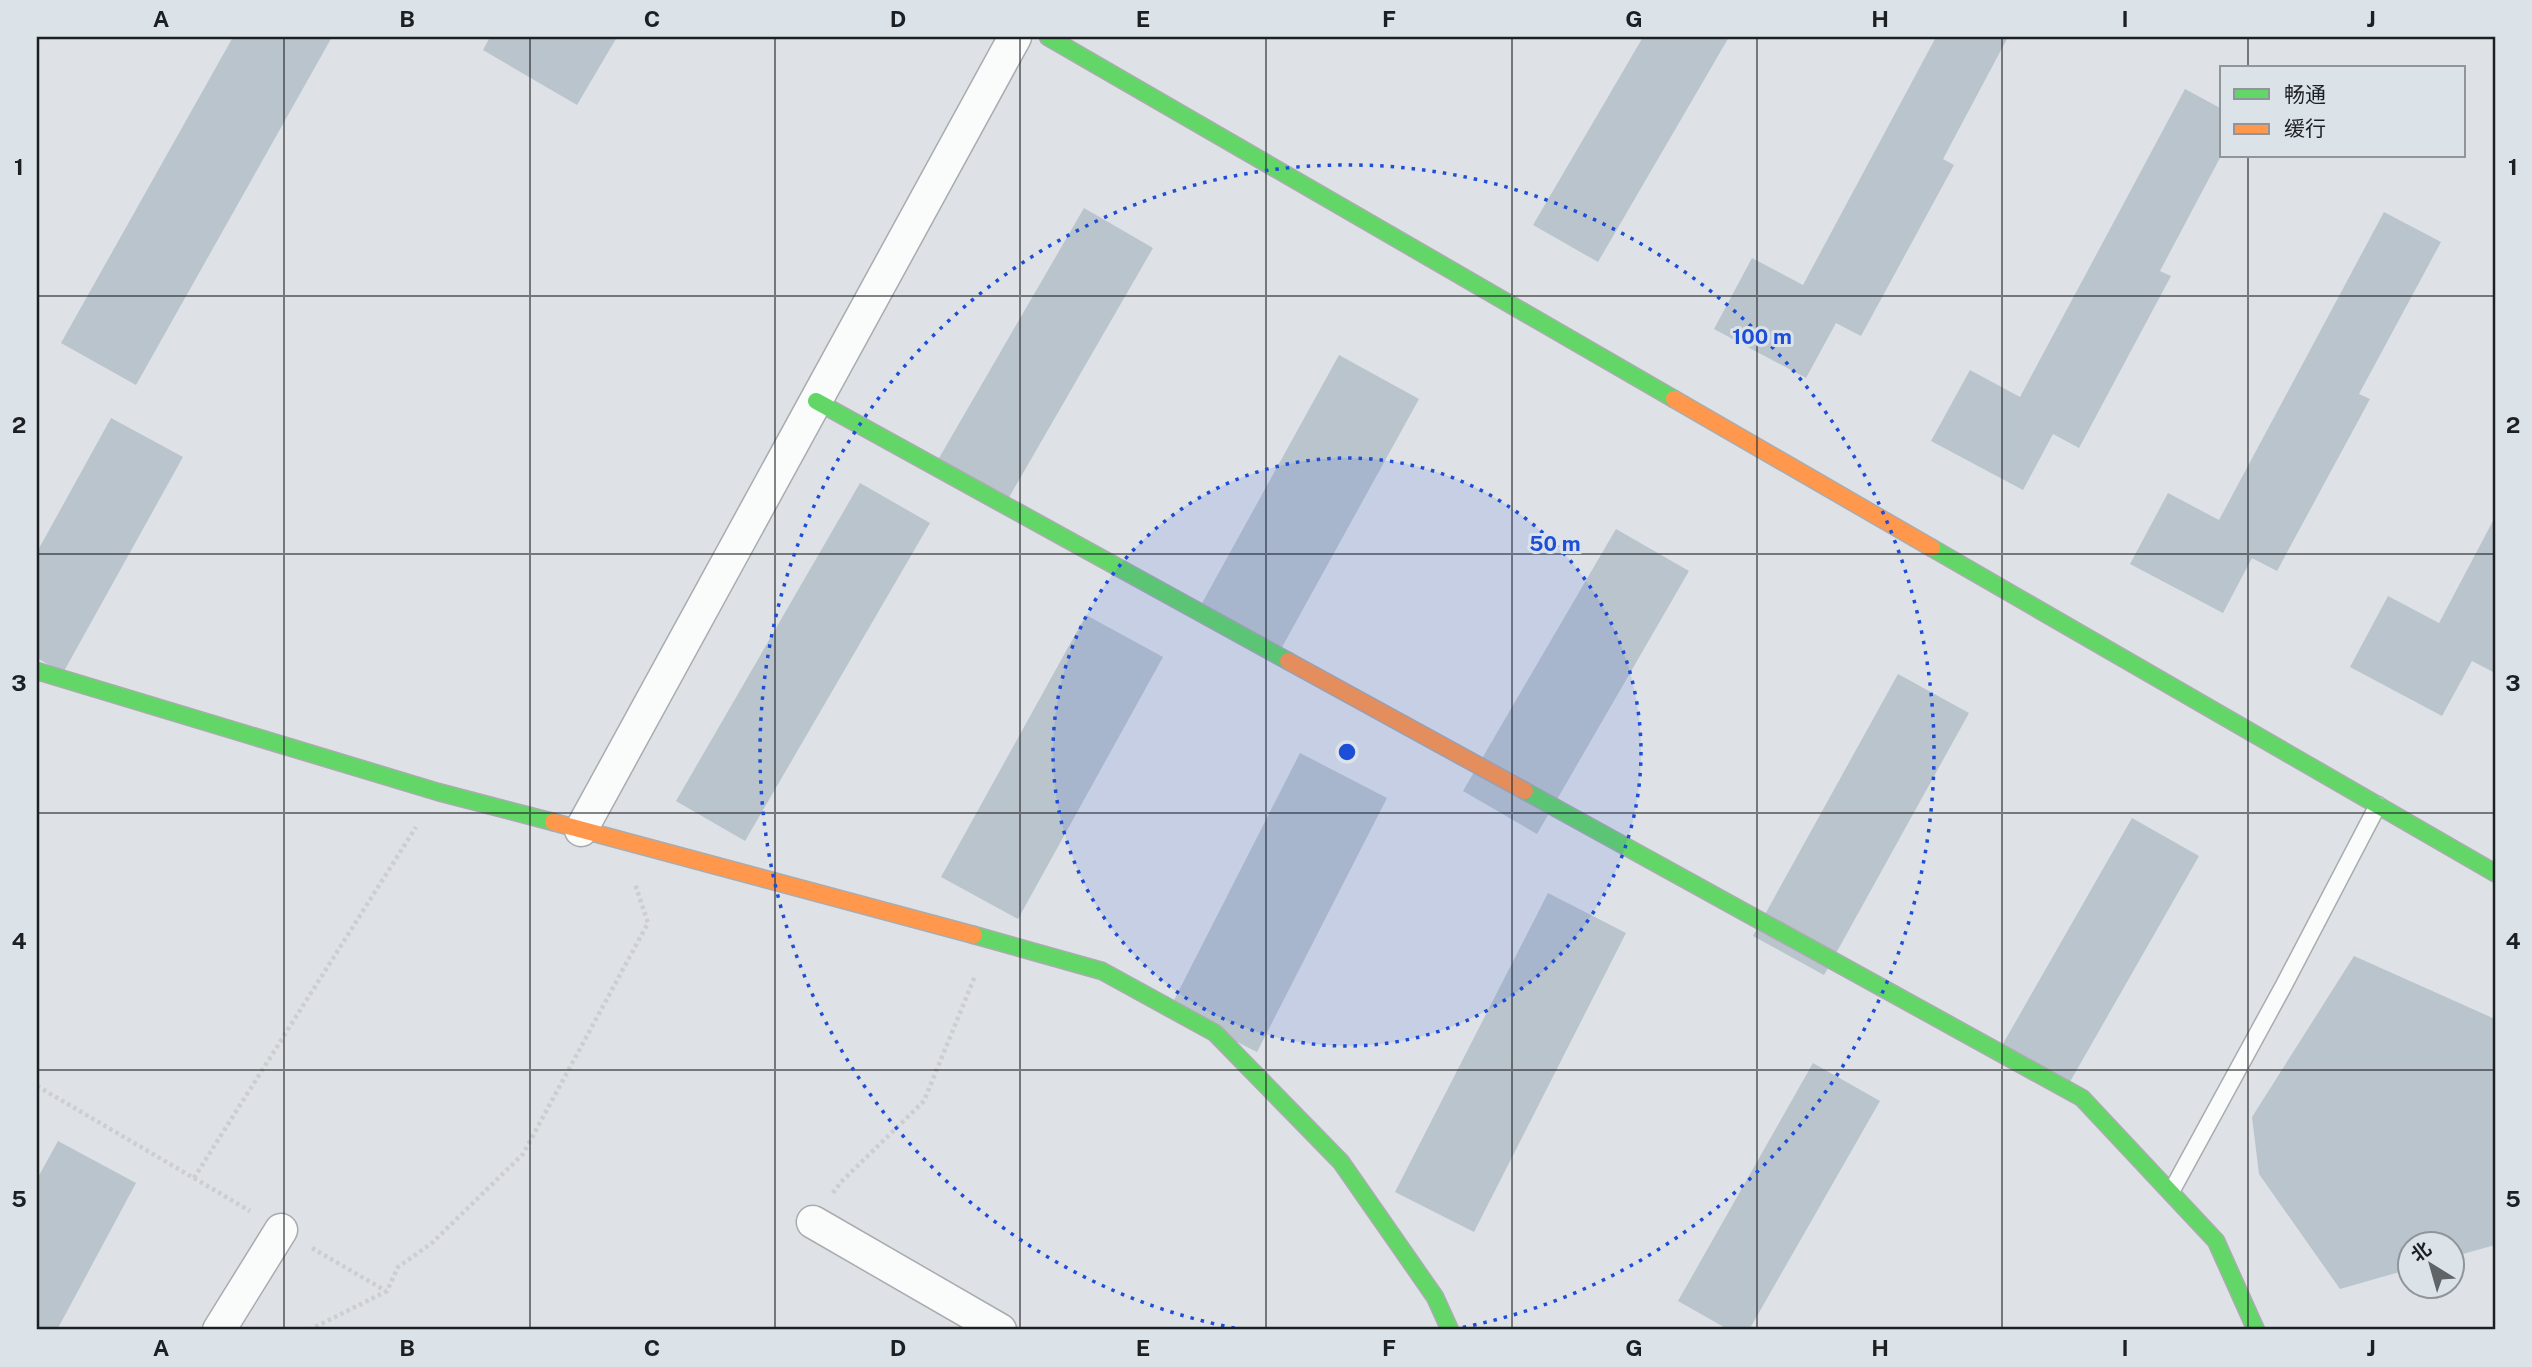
<svg xmlns="http://www.w3.org/2000/svg" width="2532" height="1367" viewBox="0 0 2532 1367" font-family="'Public Sans','Noto Sans SC',sans-serif">
<style>
.building{fill:#bac4cc}
.lines{fill:none;stroke-linecap:round;stroke-linejoin:round}
.lane-casing{stroke:#a9acaf;stroke-width:19}
.street-casing{stroke:#a9acaf;stroke-width:35}
.fast-casing{stroke:#a9acaf;stroke-width:19}
.slow-casing{stroke:#a9acaf;stroke-width:19}
.path{stroke:#cccecf;stroke-width:4.5;stroke-dasharray:3.5 3.5;stroke-linecap:butt}
.lane{stroke:#fafbfb;stroke-width:16}
.street{stroke:#fafbfb;stroke-width:32}
.fast{stroke:#63d668;stroke-width:16}
.slow{stroke:#ff974d;stroke-width:16}
.grid{fill:none;stroke:#1d2023;stroke-width:2;stroke-opacity:0.55}
.ring{fill:none;stroke:#1d4ed8;stroke-width:3.5;stroke-dasharray:3.5 7}
.centre{fill:#1d4ed8;stroke:#dbe3e9;stroke-width:3.5}
.ring-label{font-size:21px;text-anchor:middle;font-weight:bold;fill:#1d4ed8;stroke:#dbe3e9;stroke-width:6;stroke-linejoin:round;paint-order:stroke}
.neatline{fill:none;stroke:#1d2023;stroke-width:2.5}
.grid-label{font-size:23px;text-anchor:middle;font-weight:bold;fill:#1d2023}
</style>
<rect width="100%" height="100%" fill="#dee2e6"/>
<!-- building -->
<path class="building" d="M233 37H332L136 385 61 343Z
M490 37H617L577 105 483 50Z
M1643 37H1729L1598 262 1533 225Z
M1936 37H2008L1943 159 1954 165 1861 336 1836 323 1806 378 1714 329 1752 258 1803 285Z
M2185 89 2222 109V154L2160 271 2171 276 2079 448 2053 434 2023 490 1931 441 1970 370 2020 397Z
M1084 208 1153 248 1004 506 935 465Z
M2384 212 2441 242 2359 394 2370 399 2277 571 2252 558 2223 613 2130 564 2168 493 2219 520Z
M1339 355 1419 399 1281 649 1201 605Z
M111 418 183 457 63 673 37 658V552Z
M860 483 930 523 745 841 676 801Z
M2495 517V673L2472 661 2442 716 2350 667 2388 596 2439 623Z
M1616 529 1689 571 1537 834 1463 791Z
M1086 615 1163 657 1018 919 941 877Z
M1898 674 1969 713 1824 975 1753 936Z
M1300 753 1387 798 1257 1052 1170 1008Z
M2132 818 2199 856 2063 1094 1996 1056Z
M1548 893 1626 933 1474 1232 1395 1192Z
M2354 956 2495 1019V1245L2452 1257V1244H2410V1269L2340 1289 2259 1174 2252 1117Z
M1813 1063 1880 1101 1749 1330H1729L1678 1301Z
M58 1141 136 1183 57 1330H37V1179Z"/>
<g class="lines">
<defs>
<path id="lane" d="M2171 1192 2284 985 2378 805"/>
<path id="street" d="M581 830 1015 37
M813 1222 1000 1330
M219 1330 281 1230"/>
<path id="fast" d="M1048 37 1674 399
M816 401 1288 661
M1932 548 2495 873
M37 671 438 792 553 822
M1525 791 2082 1098 2216 1241 2256 1330
M974 935 1102 971 1215 1033 1341 1162 1435 1297 1450 1330"/>
<path id="slow" d="M1674 399 1932 548
M1288 661 1525 791
M553 822 974 935"/>
</defs>
<!-- lane casing -->
<use href="#lane" class="lane-casing"/>
<!-- street casing -->
<use href="#street" class="street-casing"/>
<!-- fast casing -->
<use href="#fast" class="fast-casing"/>
<!-- slow casing -->
<use href="#slow" class="slow-casing"/>
<!-- path -->
<path class="path" d="M37 1086 250 1211
M194 1178 416 827
M833 1193 841 1182 924 1101 975 976
M312 1248 386 1291
M309 1330 387 1291 398 1267 432 1243 523 1154 648 923 635 884"/>
<!-- lane -->
<use href="#lane" class="lane"/>
<!-- street -->
<use href="#street" class="street"/>
<!-- fast -->
<use href="#fast" class="fast"/>
<!-- slow -->
<use href="#slow" class="slow"/>
</g>
<!-- grid -->
<path class="grid" d="M284 37V1330M530 37V1330M775 37V1330M1020 37V1330M1266 37V1330M1512 37V1330M1757 37V1330M2002 37V1330M2248 37V68M2248 156V1330M37 296H2495M37 554H2495M37 813H2495M37 1070H2495"/>
<!-- distance rings -->
<circle cx="1347" cy="752" r="294" fill="#1d4ed8" fill-opacity=".12"/>
<g class="ring">
<circle cx="1347" cy="752" r="294"/>
<path d="M1245 1330A587 587 0 1 1 1449 1330"/>
</g>
<circle cx="1347" cy="752" r="10" class="centre"/>
<g class="ring-label">
<text x="1762" y="344">100 m</text>
<text x="1555" y="551">50 m</text>
</g>
<!-- border -->
<rect width="2532" height="1367" fill="none" stroke="#dbe3e9" stroke-width="77"/>
<!-- legend -->
<rect x="2220" y="66" width="245" height="91" fill="#dbe3e9" stroke="#8f959a" stroke-width="2"/>
<rect x="2234" y="89" width="35" height="10" fill="#63d668" stroke="#8f959a" stroke-width="2"/>
<text x="2284" y="102" font-size="21" fill="#1d2023">畅通</text>
<rect x="2234" y="124" width="35" height="10" fill="#ff974d" stroke="#8f959a" stroke-width="2"/>
<text x="2284" y="136" font-size="21" fill="#1d2023">缓行</text>
<!-- north arrow -->
<g transform="translate(2431 1265) rotate(323)"><circle r="33" fill="#dbe3e9" stroke="#8f959a" stroke-width="2"/>
<path d="M0-5L12 26L0 18L-12 26Z" fill="#616467"/>
<text y="-10" font-size="19" font-weight="bold" text-anchor="middle" fill="#1d2023">北</text>
</g>
<rect x="38" y="38" width="2456" height="1290" class="neatline"/>
<g class="grid-label">
<text x="161" y="27">A</text>
<text x="407" y="27">B</text>
<text x="652" y="27">C</text>
<text x="898" y="27">D</text>
<text x="1143" y="27">E</text>
<text x="1389" y="27">F</text>
<text x="1634" y="27">G</text>
<text x="1880" y="27">H</text>
<text x="2125" y="27">I</text>
<text x="2371" y="27">J</text>
<text x="19" y="175">1</text>
<text x="2513" y="175">1</text>
<text x="19" y="433">2</text>
<text x="2513" y="433">2</text>
<text x="19" y="691">3</text>
<text x="2513" y="691">3</text>
<text x="19" y="949">4</text>
<text x="2513" y="949">4</text>
<text x="19" y="1207">5</text>
<text x="2513" y="1207">5</text>
<text x="161" y="1356">A</text>
<text x="407" y="1356">B</text>
<text x="652" y="1356">C</text>
<text x="898" y="1356">D</text>
<text x="1143" y="1356">E</text>
<text x="1389" y="1356">F</text>
<text x="1634" y="1356">G</text>
<text x="1880" y="1356">H</text>
<text x="2125" y="1356">I</text>
<text x="2371" y="1356">J</text>
</g>
</svg>
